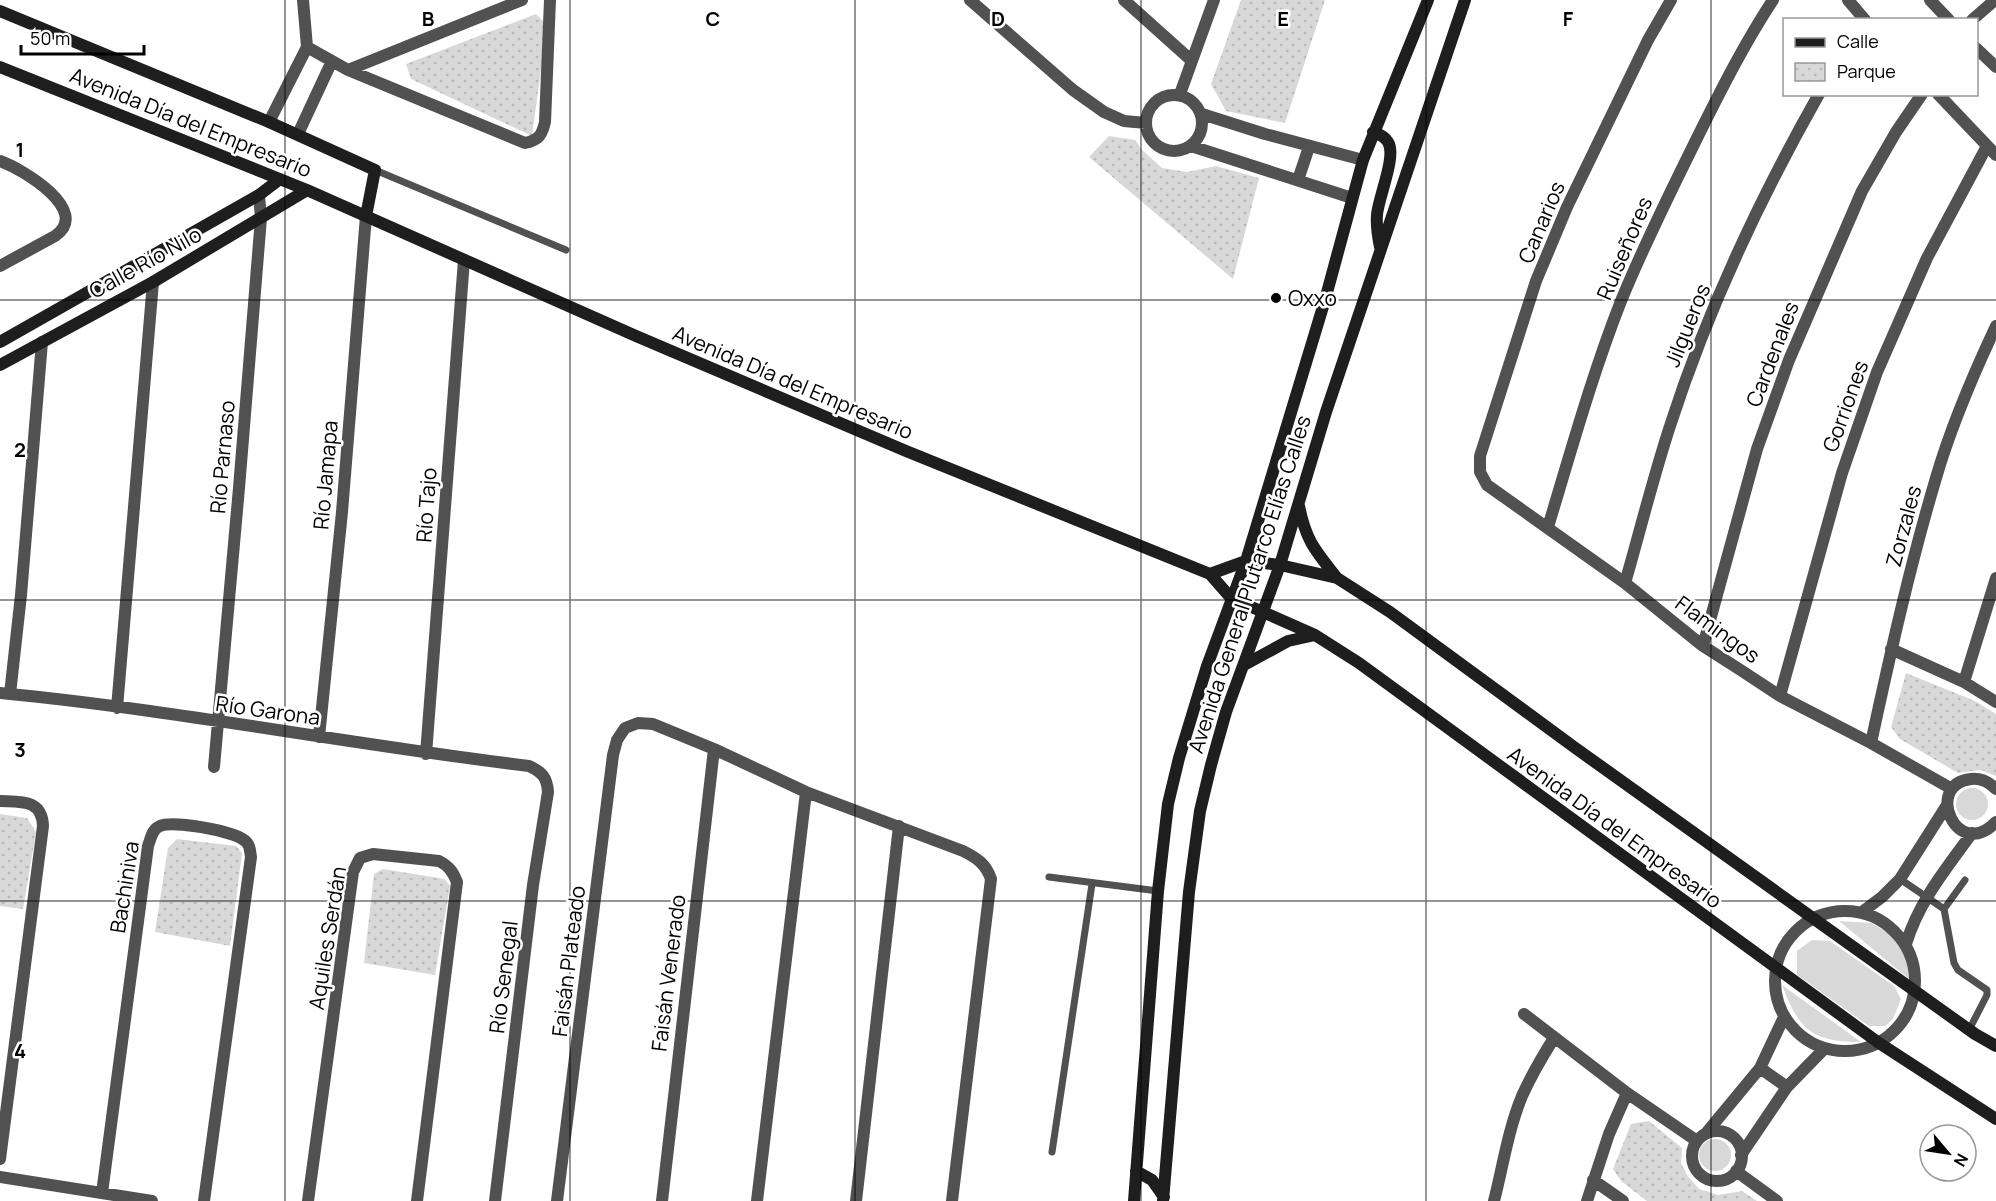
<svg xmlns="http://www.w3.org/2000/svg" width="1996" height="1201" viewBox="0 0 1996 1201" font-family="Manrope,sans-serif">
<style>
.green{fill:#d8d8d8}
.park{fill:url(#park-dots)}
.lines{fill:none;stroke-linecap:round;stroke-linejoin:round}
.lane{stroke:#515151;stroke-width:7}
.street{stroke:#515151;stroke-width:12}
.secondary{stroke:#1e1e1e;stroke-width:12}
.grid{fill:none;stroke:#000;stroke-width:1.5;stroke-opacity:0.55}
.poi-dot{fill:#000;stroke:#fff;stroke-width:2}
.labels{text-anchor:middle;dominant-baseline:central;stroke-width:5;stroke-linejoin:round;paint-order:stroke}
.street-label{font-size:21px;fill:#000;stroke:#fff}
.poi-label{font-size:21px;fill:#000;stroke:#fff;text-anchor:start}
.grid-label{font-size:20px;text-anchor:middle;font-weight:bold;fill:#000;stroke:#fff;stroke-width:5;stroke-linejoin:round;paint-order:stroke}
</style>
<defs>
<pattern id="park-dots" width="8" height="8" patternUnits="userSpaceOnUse" patternTransform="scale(1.5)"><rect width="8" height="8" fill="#d8d8d8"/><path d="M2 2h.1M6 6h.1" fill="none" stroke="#b8b8b8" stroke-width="1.8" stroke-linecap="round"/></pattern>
</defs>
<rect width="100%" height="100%" fill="#fff"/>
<!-- green -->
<path class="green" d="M1956 804a16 16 0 1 1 32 0a16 16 0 1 1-32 0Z
M1839 921 1871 923 1892 935 1906 955 1909 979Z
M1812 940 1830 941 1894 986 1901 999 1893 1019 1885 1026H1869L1797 975V951Z
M1782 985 1861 1042C1812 1042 1799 1030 1782 985Z
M1699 1155a16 16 0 1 1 32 0a16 16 0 1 1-32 0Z"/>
<!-- park -->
<path class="park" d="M1241 0H1325L1285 123 1226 111 1211 84Z
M536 14 547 25 532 136 411 79 406 64Z
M1109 136 1135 140 1142 150 1162 168 1187 172 1216 166 1259 178 1233 279 1089 157Z
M1906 673 1975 701 1996 714V776L1981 770 1958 773 1900 739 1891 727Z
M0 814 27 818 36 832 23 909 0 906Z
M177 839 236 846 242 853 230 946 155 932 168 848Z
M383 869 445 879 450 886 435 975 364 963 374 874Z
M1649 1121 1682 1148 1681 1163 1687 1175 1699 1189 1718 1195 1742 1191 1757 1201H1647L1621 1181 1613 1169 1631 1124Z"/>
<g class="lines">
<!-- lane -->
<path class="lane" d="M375 170 566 250
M1049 877 1158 891
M1900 879 1944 909
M1965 880 1944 909 1954 963 1958 970 1987 990V995L1969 1030
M1052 1152 1092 884"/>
<!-- street -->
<path class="street" d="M303 0 307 47
M970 0 1073 90 1104 112 1124 121 1146 123
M1124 0 1192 61
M1671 0 1648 40 1567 207 1536 281 1480 456V472L1487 485 1625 583 1703 646 1739 669 1780 696 1871 743 1952 789
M1848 0 1865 20
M1930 0 1949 20
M1972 20 1995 0
M307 47 348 70 525 143C539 140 542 135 545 122L550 0
M1976 48 1996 67
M348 70 522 0
M1180 94 1214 0
M1938 94 1996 155
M1146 123a28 28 0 1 1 56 0a28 28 0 1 1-56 0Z
M1202 114 1265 134 1363 160
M269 122 307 47
M298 134 332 61
M1191 146 1352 198
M0 161C23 169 92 211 55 236L0 266
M1298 180 1309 147
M1548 527C1571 451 1592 375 1621 301 1645 242 1674 185 1702 128 1724 84 1746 41 1773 0
M1625 583C1640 531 1653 478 1670 426 1707 311 1759 200 1819 94
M1703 646 1757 449 1789 360 1862 191 1896 132 1922 94
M1891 649 1964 682 1996 702
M1964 682 1996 578
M0 693C177 710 353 745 529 766 542 772 547 777 548 792L533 885 495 1201
M10 694 21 595 42 342
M1780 696 1842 473 1877 372 1927 258 1987 146
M117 708 153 282
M319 737 342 512 366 216
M1871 743C1890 655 1910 565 1936 478 1951 426 1973 375 1996 326
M426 754 464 260
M214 767 239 488 261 218 259 195
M1996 789C1989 782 1981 778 1971 779 1923 784 1957 863 1996 822
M0 801C21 802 42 799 43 826L0 1159
M1775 981a70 70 0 1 1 140 0a70 70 0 1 1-140 0Z
M1862 912 1882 897 1900 879 1947 805
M1906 944C1919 901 1946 869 1972 833
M1524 1014 1627 1093 1697 1141
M1760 1068 1787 1087
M1692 1156a25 25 0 1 1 50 0a25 25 0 1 1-50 0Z
M1707 1132 1760 1068 1784 1017
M1741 1155 1787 1087 1824 1049
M1736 1171 1777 1201
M0 1177 152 1201
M1593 1180 1623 1201
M102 1193 148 846C151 838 152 829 160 826 173 820 233 831 244 840 250 844 250 850 251 857L204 1201
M308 1201 353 872 360 858 373 854 439 861C449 866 453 872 457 882L417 1201
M557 1201 613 755 617 740 625 728 638 723 653 724 714 749 806 792 963 851C977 858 986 864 991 879L952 1201
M662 1201 714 749
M757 1201 806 792
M856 1201 899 826
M1494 1201C1503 1166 1508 1130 1522 1096 1531 1076 1542 1057 1554 1038
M1587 1201 1609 1134 1627 1093"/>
<!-- secondary -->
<path class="secondary" d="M0 11 269 122 375 170 366 216
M0 67 307 190 636 336 906 451 1210 574 1231 598 1315 635 1359 663 1879 1043 1996 1119
M1373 132C1379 134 1385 137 1388 142 1397 156 1378 198 1377 215 1376 226 1378 237 1380 247
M0 342 259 195 280 179
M0 365 153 282 307 190
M1299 506C1306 541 1315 550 1337 578
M1210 574 1246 561 1280 565 1337 578 1390 612 1574 747 1975 1034 1996 1046
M1244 665 1288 641 1315 635
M1136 1171 1152 1180 1164 1197
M1134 1201 1158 891 1168 804 1179 758 1207 666 1246 561 1325 300 1363 160 1428 0
M1163 1201 1189 892 1200 811 1211 765 1226 712 1280 565 1326 412 1465 0"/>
</g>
<!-- grid -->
<path class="grid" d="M285 0V1201M570 0V1201M855 0V1201M1141 0V1201M1426 0V1201M1711 0V1201M0 300H1996M0 600H1996M0 901H1996"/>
<!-- markers -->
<circle class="poi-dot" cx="1276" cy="298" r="6"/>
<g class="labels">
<!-- street labels -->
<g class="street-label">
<text transform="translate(191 122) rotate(22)">Avenida Día del Empresario</text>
<text transform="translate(1541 222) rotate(-67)">Canarios</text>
<text transform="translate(1624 248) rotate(-67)">Ruiseñores</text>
<text transform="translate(145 262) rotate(-29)">Calle Río Nilo</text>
<text transform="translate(1687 325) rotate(-68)">Jilgueros</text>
<text transform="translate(1772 354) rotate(-69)">Cardenales</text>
<text transform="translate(793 382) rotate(23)">Avenida Día del Empresario</text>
<text transform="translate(1845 406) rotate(-70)">Gorriones</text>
<text transform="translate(222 457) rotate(-85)">Río Parnaso</text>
<text transform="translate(325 475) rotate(-85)">Río Jamapa</text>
<text transform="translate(426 505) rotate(-86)">Río Tajo</text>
<text transform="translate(1903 526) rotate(-75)">Zorzales</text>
<text transform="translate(1249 584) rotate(-72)">Avenida General Plutarco Elías Calles</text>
<text transform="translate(1718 629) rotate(36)">Flamingos</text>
<text transform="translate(268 710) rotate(8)">Río Garona</text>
<text transform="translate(1615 827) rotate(36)">Avenida Día del Empresario</text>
<text transform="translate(124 887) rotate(-81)">Bachiniva</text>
<text transform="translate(327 938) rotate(-81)">Aquiles Serdán</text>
<text transform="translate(568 961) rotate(-83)">Faisán Plateado</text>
<text transform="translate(668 973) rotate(-83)">Faisán Venerado</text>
<text transform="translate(503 977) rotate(-83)">Río Senegal</text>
</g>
<!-- poi labels -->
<g class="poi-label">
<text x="1288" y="298">Oxxo</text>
</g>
</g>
<g class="grid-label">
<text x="428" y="26">B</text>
<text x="713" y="26">C</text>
<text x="998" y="26">D</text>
<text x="1283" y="26">E</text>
<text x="1568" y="26">F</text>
<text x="20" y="157">1</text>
<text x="20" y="457">2</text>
<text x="20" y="757">3</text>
<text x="20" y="1058">4</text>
</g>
<!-- legend -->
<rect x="1783" y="18" width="195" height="78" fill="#ffffff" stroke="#999999" stroke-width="1.5"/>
<rect x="1795" y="38" width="30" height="9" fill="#1e1e1e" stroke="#999999" stroke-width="1.5"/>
<text x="1837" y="48" font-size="18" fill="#000000">Calle</text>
<rect x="1795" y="63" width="30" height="18" fill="url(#park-dots)" stroke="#999999" stroke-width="1.5"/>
<text x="1837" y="78" font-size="18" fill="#000000">Parque</text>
<!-- north arrow -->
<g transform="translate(1948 1153) rotate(119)"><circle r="28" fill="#ffffff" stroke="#999999" stroke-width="1.5"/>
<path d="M0-4.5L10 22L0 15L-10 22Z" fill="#000000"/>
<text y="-9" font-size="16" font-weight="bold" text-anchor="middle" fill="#000000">N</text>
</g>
<!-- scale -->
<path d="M21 45v9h123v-9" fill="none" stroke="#000000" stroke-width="3"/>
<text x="30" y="45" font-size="18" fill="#000000" stroke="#ffffff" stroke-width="4.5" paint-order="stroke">50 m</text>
</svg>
